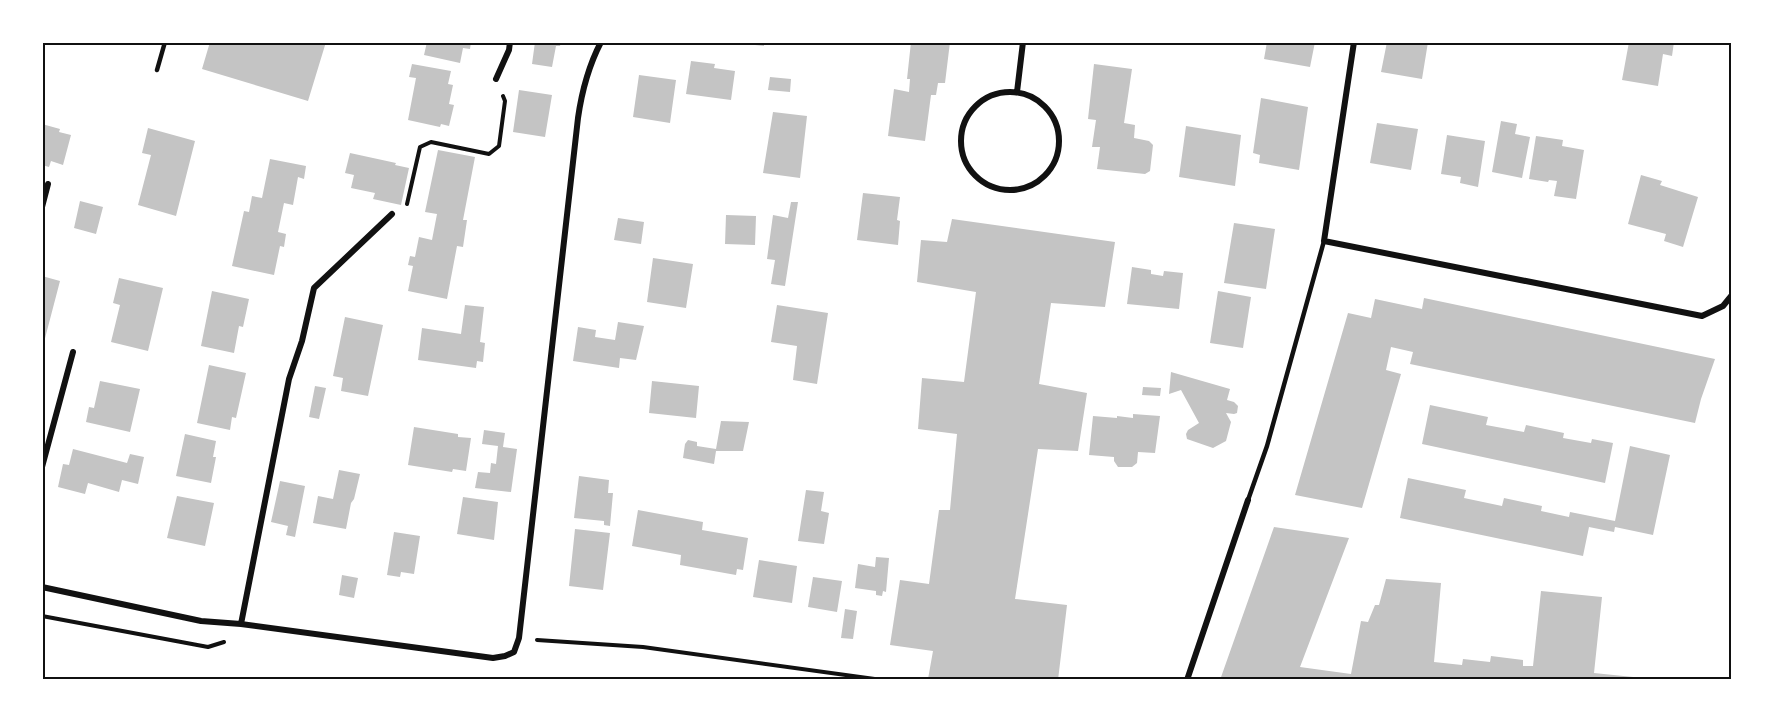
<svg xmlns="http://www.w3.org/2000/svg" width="1774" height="722" viewBox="0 0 1774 722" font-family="'Fira Sans Condensed',sans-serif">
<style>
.building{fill:#c4c4c4}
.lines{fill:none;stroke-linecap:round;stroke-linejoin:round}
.path{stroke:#111;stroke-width:4}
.service{stroke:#111;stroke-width:4.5}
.minor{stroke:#111;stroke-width:6}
.neatline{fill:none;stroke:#111;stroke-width:2}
</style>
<rect width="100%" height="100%" fill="#fff"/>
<!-- building -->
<path class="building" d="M210 42H326L308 101 202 69Z
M427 42H471L470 49 463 48 460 63 424 55Z
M535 42H561L560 46H556L552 67 532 64Z
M746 42H764V46L746 44Z
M911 42H950L945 83H938L936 95H931L925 141 888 136 894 89 909 92 910 79H907Z
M1267 42H1315L1310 67 1264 59Z
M1387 42H1428L1422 79 1381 72Z
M1629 42H1674L1672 56 1663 54 1658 86 1622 80Z
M691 61 715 64 714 68 735 71 731 100 686 94Z
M412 64 451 71 448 84 453 85 449 104 454 105 449 126 441 124 440 127 408 120 416 78 409 77Z
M1094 64 1132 69 1124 123 1135 125 1134 138 1149 141 1153 145 1150 171 1145 174 1097 169 1100 147H1092L1096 120 1088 119Z
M639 75 676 80 670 123 633 117Z
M770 77 791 79 790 92 768 90Z
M519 90 552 95 545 137 513 132Z
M1261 98 1308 107 1299 170 1259 163 1260 155 1253 153Z
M773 112 807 116 800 178 763 173Z
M1501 121 1517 124 1515 134 1530 137 1522 178 1492 172Z
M1377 123 1418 129 1411 170 1370 163Z
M42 124 60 129 59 132 71 135 63 165 51 161 49 167 42 165Z
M1186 126 1241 135 1235 186 1179 177Z
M148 128 195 141 176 216 138 205 151 155 142 153Z
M1447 135 1485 141 1478 187 1460 183 1461 177 1441 174Z
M1536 136 1563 140 1562 146 1584 150 1576 199 1554 196 1557 181 1549 180 1548 182 1529 179Z
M438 150 475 157 463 220H467L463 247 457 246 447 299 408 291 413 266 408 265 410 256 415 257 419 237 432 240 437 214 425 212Z
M350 153 396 163 395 165 409 168 401 205 373 199 375 193 351 188 354 175 345 173Z
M270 159 306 166 304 179 298 177 293 205 284 203 278 232 286 234 284 247 280 246 274 275 232 266 244 211 249 212 252 196 262 198Z
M1641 175 1662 181 1660 185 1698 197 1683 247 1664 241 1666 234 1628 224Z
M863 193 900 197 897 220 900 221 898 245 857 240Z
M80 201 103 207 96 234 74 228Z
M791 202H798L785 286 771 284 775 260 767 259 773 215 788 218Z
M726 215 756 216 755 245 725 244Z
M618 218 644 222 641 244 614 240Z
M952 219 1115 242 1105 307 1051 303 1039 384 1087 393 1078 451 1038 449 1015 599 1067 605 1058 680 928 679 933 651 890 645 900 580 929 584 939 510H950L957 434 918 429 922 378 964 382 976 292 917 282 921 240 947 242Z
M1234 223 1275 229 1266 289 1224 283Z
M653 258 693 264 686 308 647 302Z
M1132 267 1151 270V274L1163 276 1164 271 1183 273 1179 309 1127 304Z
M42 276 60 281 43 346H42Z
M119 278 163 288 148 351 111 342 120 305 113 303Z
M212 291 249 299 243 327 239 326 234 353 201 346Z
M1218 291 1251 297 1243 348 1210 343Z
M1424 298 1715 359 1701 399 1695 423 1410 364 1413 352 1391 347 1386 370 1401 374 1362 508 1295 495 1348 313 1371 318 1375 299 1422 309Z
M465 305 484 307 480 342 485 343 483 362 477 361 476 368 418 360 422 328 461 334Z
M777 305 828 313 817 384 793 380 797 346 771 342Z
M345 317 383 325 368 396 341 391 343 378 333 376Z
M618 322 644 326 636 360 620 358 619 368 573 361 578 327 596 330 595 337 615 340Z
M209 365 246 373 236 418 232 417 230 430 197 423Z
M1171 372 1230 389 1227 400 1234 402 1238 406 1237 413 1234 414 1226 413 1231 422 1226 441 1213 448 1187 439 1186 434 1188 430 1199 423 1181 390 1169 394Z
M100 381 140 389 130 432 86 422 89 407 94 408Z
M652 381 699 386 696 418 649 413Z
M315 386 326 388 319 419 309 417Z
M1143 387 1161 388 1160 396 1142 395Z
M1430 405 1488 417 1486 425 1524 432 1526 425 1564 433 1563 438 1591 443 1592 439 1613 443 1605 483 1422 444Z
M1133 414 1160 416 1155 453 1138 452 1137 463 1132 467H1118L1114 461V457L1089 455 1093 416 1117 418V416L1133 418Z
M721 421 749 422 743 451H716L714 464 683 458 685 444 688 440 697 442V446L716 449Z
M414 427 458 434V437L471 438 466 471 453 469 452 472 408 465Z
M484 430 505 433 503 447 517 449 511 492 475 488 478 472 490 473 491 463 496 464 498 446 482 444Z
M185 434 216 441 213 457H216L211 483 176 476Z
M1630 446 1670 455 1653 535 1615 527 1614 532 1589 527 1583 556 1400 518 1408 478 1466 490 1464 498 1502 506 1504 498 1542 506 1541 511 1569 517 1570 512 1615 521Z
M73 449 127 463 130 454 144 457 138 484 122 480 119 492 88 483 85 494 58 487 63 464 69 465Z
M339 470 360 474 354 499 351 503 346 529 313 523 318 496 333 499Z
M579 476 609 480 608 493H613L610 526 604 525V521L574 518Z
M280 481 305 486 295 537 286 535 288 526 271 522Z
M806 490 824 492 821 511 829 513 824 544 798 541Z
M177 496 214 503 205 546 167 538Z
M463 497 498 502 494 540 457 534Z
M638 510 703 522 702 530 748 538 743 570 737 569 736 575 680 565 681 555 632 546Z
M1274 527 1349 538 1300 667 1351 674 1361 621 1368 622 1375 605H1379L1386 579 1441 583 1434 662 1462 665 1463 659 1490 662 1491 656 1523 660V666H1533L1541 591 1602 597 1594 673 1643 678V680H1220Z
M575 529 610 533 603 590 569 586Z
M394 532 420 536 414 574 401 572 400 577 387 575Z
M876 557 889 558 886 592 883 591 882 596 876 595V591L855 588 858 564 875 567Z
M759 560 797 566 792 603 753 597Z
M342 575 358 578 354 598 339 595Z
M813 577 842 581 837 612 808 607Z
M845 609 857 611 853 639 841 638Z"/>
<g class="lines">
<!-- path -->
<path class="path" d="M407 204 420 147 431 142 489 154 499 146 505 101 503 96
M42 616 208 647 224 642
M537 640 643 647 882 680"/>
<!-- service -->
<path class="service" d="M157 70 165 42
M1248 500 1267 446 1324 241"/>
<!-- minor -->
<path class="minor" d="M1354 42 1324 241 1702 316 1723 306 1732 295
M496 79 509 50 510 42
M1017 92 1023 42
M961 141a49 49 0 1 1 98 0a49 49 0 1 1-98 0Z
M42 207 48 184
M42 467 73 352
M42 587 201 621 241 624 493 658 505 656 514 652 519 638 578 118C582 90 588 67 601 42
M241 624 289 379 302 341 314 288 392 214
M1187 680 1248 500"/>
</g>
<!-- border -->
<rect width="1774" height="722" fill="none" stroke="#ffffff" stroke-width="87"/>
<rect x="44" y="44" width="1686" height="634" class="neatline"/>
</svg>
